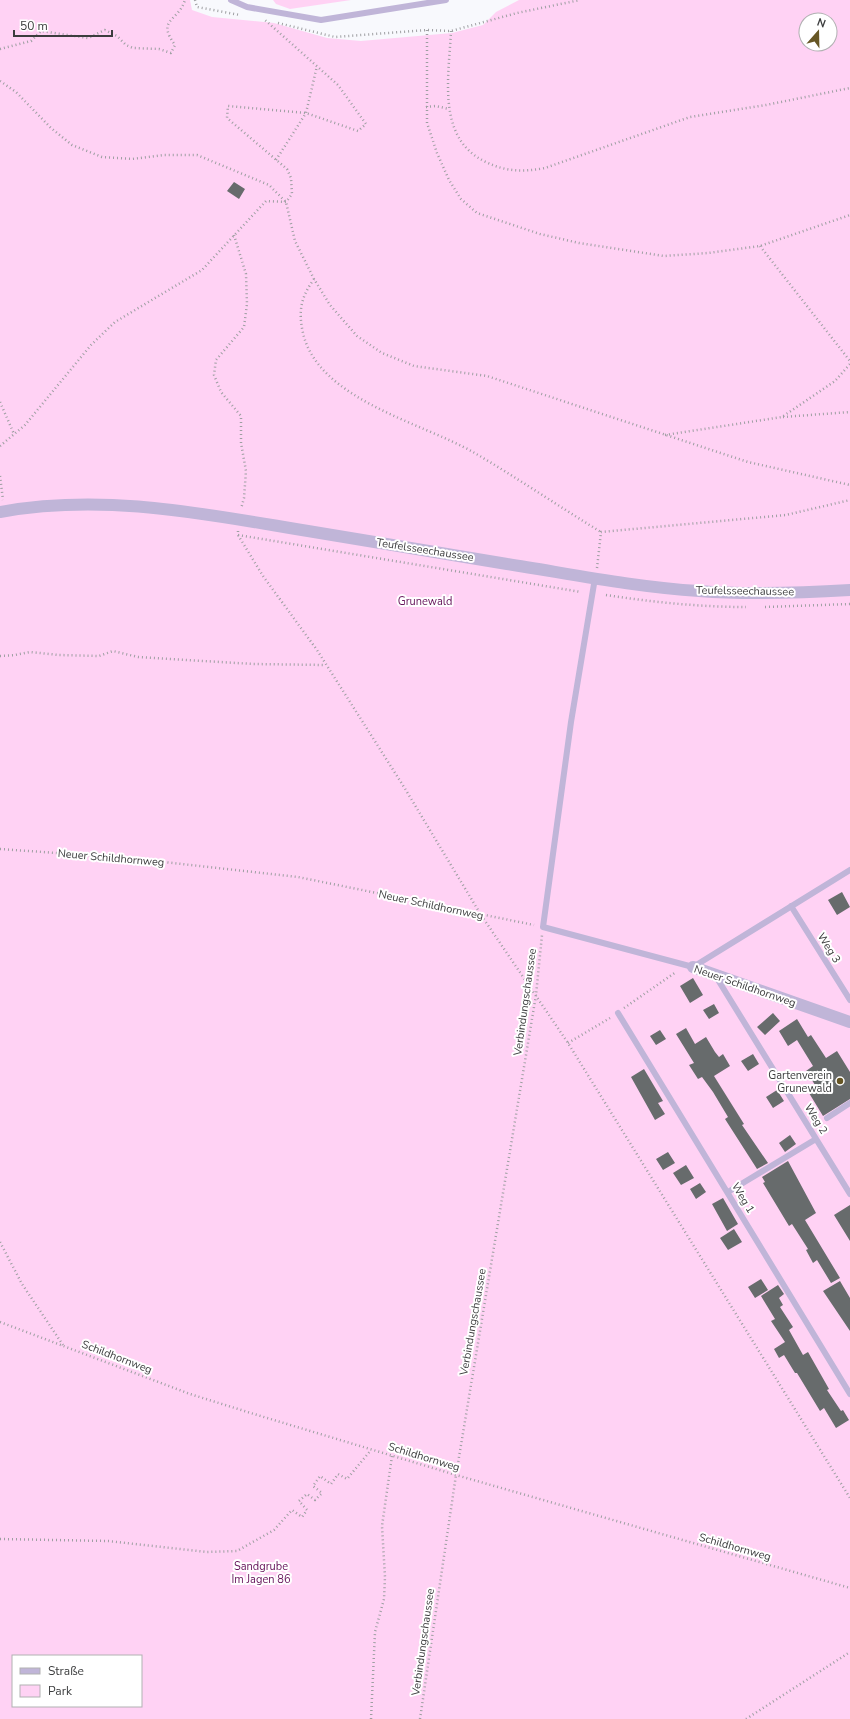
<svg xmlns="http://www.w3.org/2000/svg" width="850" height="1719" viewBox="0 0 850 1719" font-family="'Nunito Sans',sans-serif">
<style>
.green{fill:#ffd2f4;fill-rule:evenodd}
.building{fill:#676b6c}
.lines{fill:none;stroke-linecap:round;stroke-linejoin:round}
.path{stroke:#9e9fa2;stroke-width:2.5;stroke-dasharray:1 3;stroke-linecap:butt}
.lane{stroke:#c0b5d8;stroke-width:6}
.street{stroke:#c0b5d8;stroke-width:12}
.poi-dot{fill:#665624;stroke:#fff;stroke-width:1.5}
.labels{text-anchor:middle;dominant-baseline:central;stroke-width:4;stroke-linejoin:round;paint-order:stroke}
.street-label{font-size:11px;fill:#3c3d3e;stroke:#fff}
.park-label{font-size:11px;fill:#66145b;stroke:#fff}
.poi-label{font-size:11px;fill:#3c3d3e;stroke:#fff;text-anchor:end}
</style>
<rect width="100%" height="100%" fill="#f8f9fd"/>
<!-- green -->
<path class="green" d="M0 0H190L192 10 212 17 274 23 327 38 361 41 452 33 483 25 496 12 519 0H850V1719H0ZM806 20H830V44H806ZM13 1656H141V1706H13Z
M273 0H351L290 9 276 4Z"/>
<!-- building -->
<path class="building" d="M234 182 245 189 239 199 227 191Z
M842 892 850 907 837 915 828 900Z
M693 978 703 995 690 1003 680 986Z
M714 1004 719 1013 709 1019 703 1010Z
M773 1013 780 1021 765 1035 757 1027Z
M797 1019 808 1037 811 1035 826 1058 837 1051 850 1072V1099L823 1116 809 1093 817 1088 806 1071 813 1066 797 1040 788 1046 779 1031Z
M686 1028 695 1044 706 1037 715 1052 719 1057 723 1054 730 1066 714 1076 744 1124 742 1125 768 1163 757 1169 725 1119 728 1117 713 1092 702 1077 698 1079 689 1065 694 1063 676 1034Z
M660 1030 666 1039 656 1045 650 1036Z
M753 1054 759 1064 748 1071 741 1061Z
M644 1069 663 1101 658 1103 665 1114 655 1120 631 1077Z
M777 1090 784 1101 773 1108 766 1097Z
M790 1135 796 1144 785 1152 779 1143Z
M668 1152 675 1163 663 1170 656 1159Z
M788 1161 816 1213 805 1220 840 1278 831 1283 817 1260 813 1263 806 1250 808 1249 792 1224 789 1226 763 1183 765 1182 762 1177Z
M686 1165 694 1178 681 1185 673 1173Z
M700 1183 706 1192 696 1199 690 1189Z
M723 1198 738 1224 727 1231 712 1204Z
M850 1205V1241L834 1215Z
M734 1229 742 1242 728 1250 720 1238Z
M761 1279 768 1290 755 1298 748 1287Z
M840 1281 850 1298V1331L823 1291Z
M778 1285 784 1294 779 1298 783 1305 780 1307 793 1327 789 1330 803 1355 808 1352 829 1389 827 1390 841 1411 843 1410 849 1420 836 1428 824 1408 820 1411 797 1373H795L784 1355 779 1358 774 1349 785 1342 771 1321 775 1319 761 1296Z"/>
<g class="lines">
<!-- path -->
<path class="path" d="M195 0 197 7 240 15
M278 23 335 37 427 30 451 31 517 13 580 0
M427 30V123L437 153 449 180 461 199 477 213 540 234 579 243 664 256 708 253 760 246 850 215
M451 31C449 76 436 139 486 162 506 172 524 172 545 168L690 117 766 105 850 88
M0 49 31 41 41 31 88 38 105 30 117 36 126 45 133 48 159 49 171 53 175 45C156 19 178 22 185 0
M0 81 16 92 51 128 72 145 102 157 132 159 164 155H197L269 185 286 202 295 241 314 279 330 305 357 336 382 353 414 366 487 376 748 462 850 485
M426 107 436 106 449 109
M276 160 306 113 317 66
M234 235 246 274 247 304 244 327 216 360 214 375 221 392 241 416V443L246 471 244 498 241 509
M760 246 850 361
M314 279C301 297 298 311 303 333 318 399 420 422 473 452 516 477 558 506 601 532
M0 402 14 434
M783 417 850 412
M665 435 782 417 835 381 850 364
M0 446 25 425 91 345 115 322 202 270 266 201 286 202 292 194 291 178 287 169 227 118 228 106 306 113 358 131 366 124 338 85 265 20
M0 476 3 500
M238 531V535L263 576 317 650 404 787 481 915 568 1043 850 1498
M238 535 581 592
M597 568 601 532 786 515 850 500
M606 595C652 602 699 607 746 607
M765 607 850 604
M0 656 15 655 30 652 59 655 99 656 113 651 138 657 253 664 325 665
M0 849 128 858 298 877 534 925
M624 1008 676 972
M568 1043 610 1018
M0 1242 22 1284 63 1345
M0 1322 190 1394 254 1414 456 1475 850 1588
M0 1539 108 1541 207 1552 237 1551 274 1530 292 1510 302 1517 307 1510 299 1501 307 1494 315 1500 322 1493 313 1486 320 1476 331 1484 338 1474 347 1479 371 1450
M371 1719 375 1632 384 1599 385 1577 382 1526 392 1456
M420 1719 456 1475 536 995 542 935
M746 1719 850 1652"/>
<!-- lane -->
<path class="lane" d="M231 0 247 7 321 20 446 0
M595 578 571 722 543 927 693 967 850 870
M791 906 850 1000
M715 975 850 1194
M618 1013 850 1394
M827 1118 850 1103
M728 1192 816 1139"/>
<!-- street -->
<path class="street" d="M0 512C105 493 204 514 308 531 374 542 441 553 507 564 571 574 635 587 699 591 749 595 800 593 850 590
M693 967 850 1022"/>
</g>
<!-- markers -->
<circle class="poi-dot" cx="840" cy="1081" r="4"/>
<g class="labels">
<!-- street labels -->
<g class="street-label">
<text transform="translate(425 550) rotate(9)">Teufelsseechaussee</text>
<text transform="translate(745 591) rotate(1)">Teufelsseechaussee</text>
<text transform="translate(111 858) rotate(5)">Neuer Schildhornweg</text>
<text transform="translate(431 905) rotate(12)">Neuer Schildhornweg</text>
<text transform="translate(829 948) rotate(58)">Weg 3</text>
<text transform="translate(745 986) rotate(19)">Neuer Schildhornweg</text>
<text transform="translate(525 1002) rotate(-82)">Verbindungschaussee</text>
<text transform="translate(816 1119) rotate(58)">Weg 2</text>
<text transform="translate(743 1198) rotate(59)">Weg 1</text>
<text transform="translate(473 1322) rotate(-80)">Verbindungschaussee</text>
<text transform="translate(117 1357) rotate(21)">Schildhornweg</text>
<text transform="translate(424 1457) rotate(17)">Schildhornweg</text>
<text transform="translate(735 1547) rotate(16)">Schildhornweg</text>
<text transform="translate(423 1642) rotate(-82)">Verbindungschaussee</text>
</g>
<!-- park labels -->
<g class="park-label">
<text x="425" y="601">Grunewald</text>
<text x="261" y="1566">Sandgrube<tspan x="261" dy="13">Im Jagen 86</tspan></text>
</g>
<!-- poi labels -->
<g class="poi-label">
<text x="832" y="1075">Gartenverein<tspan x="832" dy="13">Grunewald</tspan></text>
</g>
</g>
<!-- legend -->
<rect x="12" y="1655" width="130" height="52" fill="#ffffff" stroke="#b1b1b2"/>
<rect x="20" y="1668" width="20" height="6" fill="#c0b5d8" stroke="#b1b1b2"/>
<text x="48" y="1675" font-size="12" fill="#3c3d3e">Straße</text>
<rect x="20" y="1685" width="20" height="12" fill="#ffd2f4" stroke="#b1b1b2"/>
<text x="48" y="1695" font-size="12" fill="#3c3d3e">Park</text>
<!-- north arrow -->
<g transform="translate(818 32) rotate(20)"><circle r="19" fill="#ffffff" stroke="#b1b1b2"/>
<path d="M0-3L7 15L0 10L-7 15Z" fill="#665624"/>
<text y="-6" font-size="11" font-weight="bold" text-anchor="middle" fill="#3c3d3e">N</text>
</g>
<!-- scale -->
<path d="M14 30v6h98v-6" fill="none" stroke="#3c3d3e" stroke-width="2"/>
<text x="20" y="30" font-size="12" fill="#3c3d3e" stroke="#ffffff" stroke-width="3" paint-order="stroke">50 m</text>
</svg>
